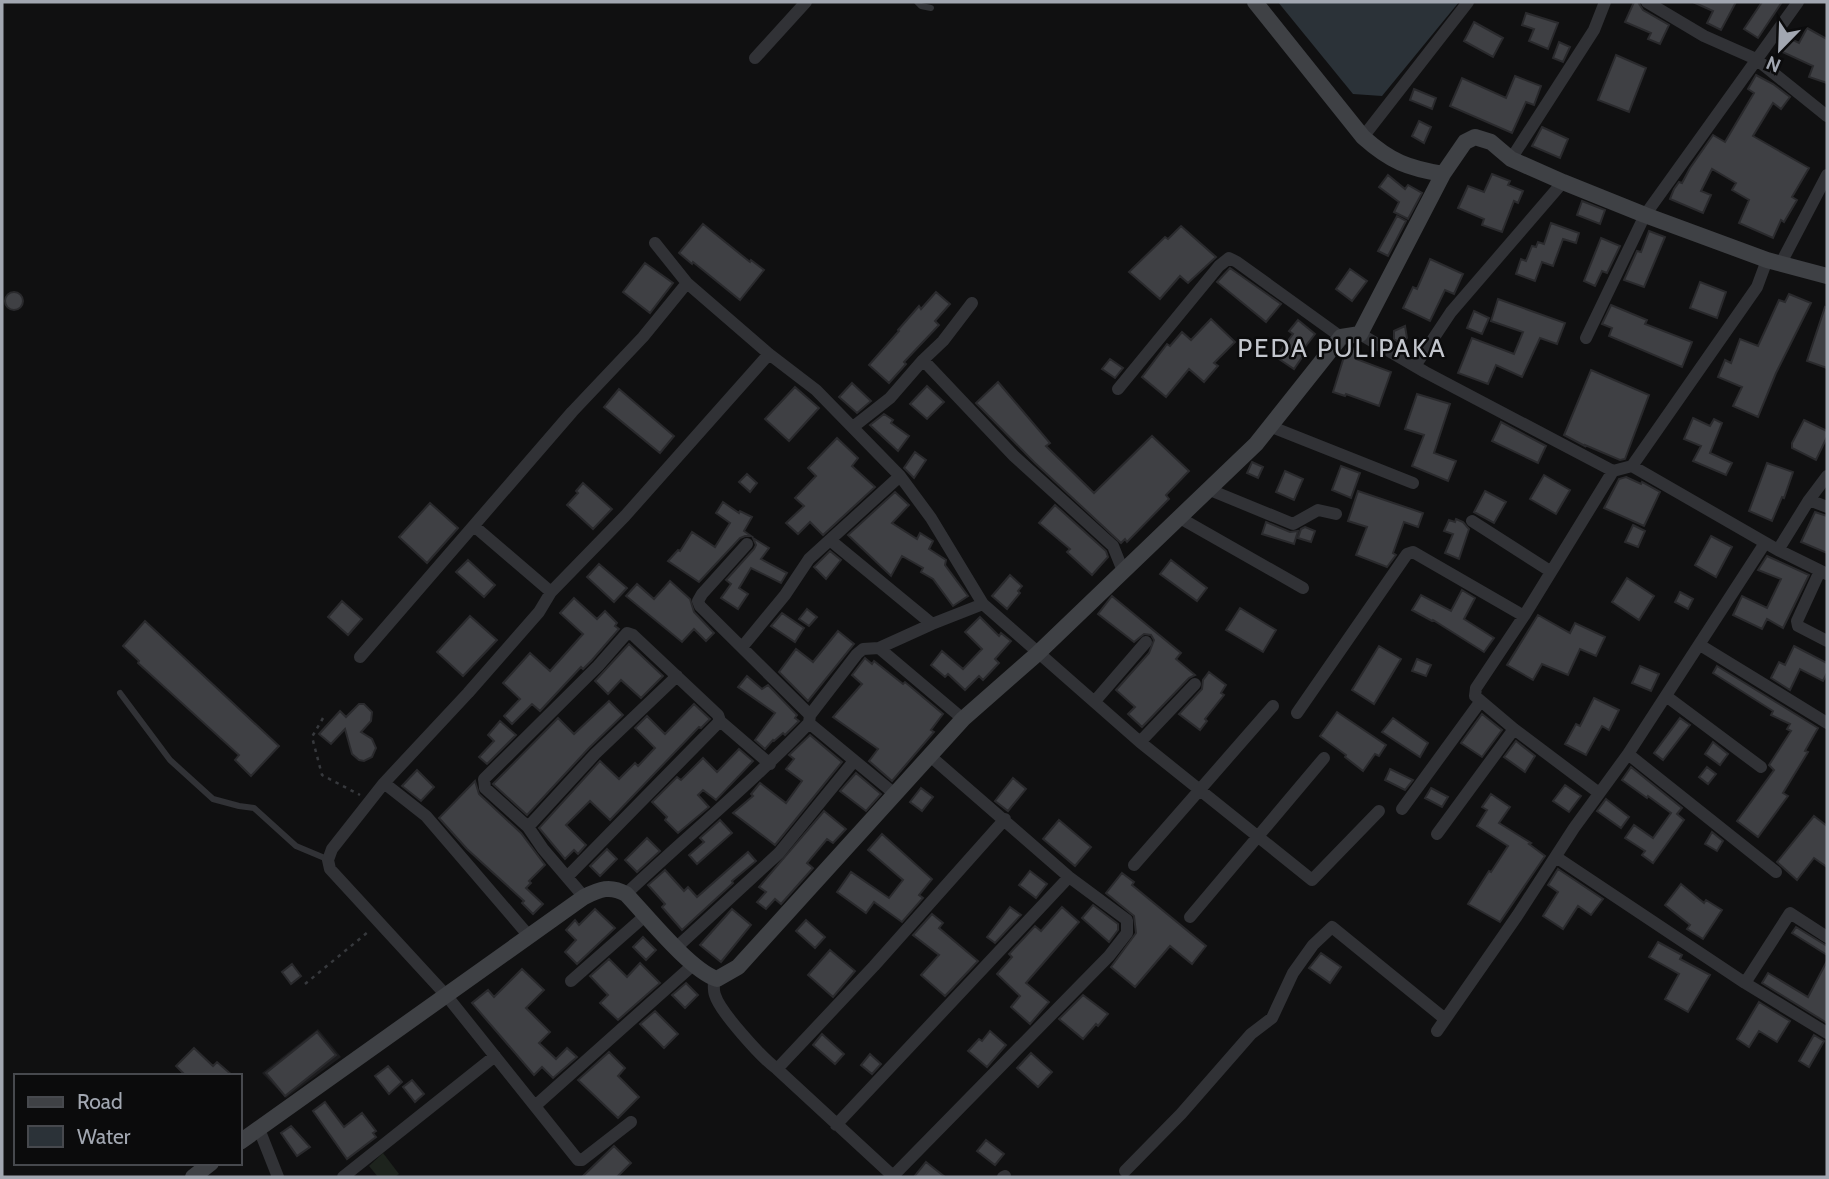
<svg xmlns="http://www.w3.org/2000/svg" width="1829" height="1179" viewBox="0 0 1829 1179" font-family="Cabin,sans-serif">
<style>
.built{fill:#1c1c1e}
.green{fill:#1d231d}
.water{fill:#2b3238}
.building{fill:#3f4044;stroke:#2a2a2d;stroke-width:2}
.lines{fill:none;stroke-linecap:round;stroke-linejoin:round}
.path{stroke:#37393d;stroke-width:2.5;stroke-dasharray:3.5 5;stroke-linecap:butt}
.lane{stroke:#313236;stroke-width:6}
.street{stroke:#313236;stroke-width:12}
.secondary{stroke:#3f4145;stroke-width:16}
.labels{text-anchor:middle;dominant-baseline:central;stroke-width:5;stroke-linejoin:round;paint-order:stroke}
.quarter-label{font-size:26px;letter-spacing:2px;fill:#c3c6cd;stroke:#0b0b0c}
</style>
<rect width="100%" height="100%" fill="#101011"/>
<!-- built -->
<path class="built" d="M318 1029 341 1057 286 1098 262 1073Z"/>
<!-- green -->
<path class="green" d="M383 1153 399 1174 395 1177H378L369 1166Z"/>
<!-- water -->
<path class="water" d="M1278 2H1459L1382 96 1353 94Z"/>
<!-- building -->
<path class="building" d="M1634 2H1638L1643 10 1669 25 1660 44 1648 39 1651 33 1625 22Z
M1693 2H1736L1721 30 1707 23 1713 11Z
M1762 2H1782L1758 38 1744 29Z
M1526 13 1558 23 1548 49 1529 41 1534 29 1522 25Z
M1474 22 1503 38 1493 57 1464 41Z
M1807 28 1827 39V83L1809 77 1813 66 1778 50 1785 36 1799 43Z
M1559 42 1570 47 1563 62 1553 58Z
M1616 55 1646 68 1629 112 1598 100Z
M1756 75 1773 84 1790 97 1781 109 1773 103 1753 136 1809 168 1792 197 1797 200 1784 222 1781 220 1773 238 1739 223 1749 200 1732 190 1736 183 1712 169 1701 191 1711 195 1703 213 1670 199 1674 189 1679 182 1682 183 1690 168 1713 135 1725 142 1754 93 1748 89Z
M1515 76 1541 86 1534 105 1526 102 1512 133 1450 106 1462 78 1506 98Z
M1414 89 1436 98 1432 109 1410 100Z
M1419 121 1431 127 1424 143 1412 136Z
M1542 127 1568 139 1560 158 1532 146Z
M1492 174 1510 181 1508 185 1523 191 1518 203 1514 201 1502 232 1482 225 1484 219 1458 208 1468 186 1484 192Z
M1388 175 1405 189 1408 185 1422 193 1408 219 1394 212 1399 202 1379 187Z
M1582 201 1605 210 1600 224 1577 215Z
M1397 216 1406 221 1388 256 1378 251Z
M1551 223 1579 233 1576 243 1563 239 1553 266 1542 262 1535 281 1516 274 1521 259 1526 261 1532 246 1536 247 1538 242 1544 244Z
M703 224 750 262 751 260 764 270 740 300 693 262 692 264 679 253Z
M1181 226 1216 257 1188 283 1180 276 1160 299 1129 272 1165 237 1168 239Z
M1649 231 1665 237 1644 287 1624 280 1637 251 1641 252Z
M1601 238 1620 246 1607 273 1602 271 1595 286 1584 281Z
M1430 259 1463 274 1454 294 1445 290 1430 321 1403 308 1413 287 1417 289Z
M645 263 673 283 650 313 623 292Z
M1230 268 1281 304 1266 322 1217 282Z
M1350 269 1367 281 1352 301 1336 289Z
M1700 282 1726 292 1717 318 1690 308Z
M5 301a9 9 0 1 1 18 0a9 9 0 1 1-18 0Z
M936 292 950 304 935 321 939 325 904 362 906 364 889 383 869 365 899 331 898 330 919 306 921 309Z
M1789 294 1811 303 1776 373 1758 417 1733 406 1742 387 1718 377 1725 360 1731 363 1740 339 1758 346 1779 300 1785 302Z
M1498 299 1565 323 1557 344 1540 338 1522 377 1496 365 1488 384 1458 373 1472 338 1514 354 1523 332 1491 321Z
M1611 305 1647 320 1645 324 1692 342 1682 367 1609 336 1612 328 1602 324Z
M1825 307 1827 308V368L1807 361Z
M1474 311 1489 318 1482 334 1467 328Z
M1211 319 1235 342 1214 363 1218 366 1204 382 1189 369 1166 397 1142 377 1167 344 1170 346 1182 332 1191 340Z
M1298 320 1315 334 1302 351 1305 353 1294 369 1276 357 1293 334 1289 331Z
M1405 326 1407 338 1404 341H1397L1394 339V331Z
M1347 347 1359 350 1356 359 1391 372 1379 406 1346 394 1345 396 1333 392Z
M1110 359 1123 368 1115 378 1102 369Z
M1591 370 1649 395 1625 459 1620 460 1585 445V446L1564 435Z
M998 382 1050 443 1046 446 1094 493 1152 436 1189 471 1166 495 1169 499 1127 542 1125 539 1121 543 1034 462 976 403Z
M852 383 871 401 857 413 839 397Z
M927 386 944 402 927 419 910 404Z
M795 387 819 408 789 441 765 419Z
M619 389 674 436 660 453 604 407Z
M1417 394 1450 404 1434 453 1456 461 1448 481 1412 466 1424 435 1405 429Z
M884 414 893 420 891 423 909 436 898 451 870 425Z
M1693 418 1710 426 1714 419 1722 423 1710 453 1732 463 1726 475 1693 461 1701 446 1684 439Z
M1804 420 1827 431V437L1816 460 1792 448V443Z
M1501 422 1546 446 1538 463 1492 441Z
M837 438 858 458 852 466 875 487 823 535 810 522 798 534 786 523 804 506 795 498 816 476 808 468Z
M915 452 926 460 914 478 904 468Z
M1252 462 1263 467 1258 478 1247 473Z
M1767 463 1793 472 1784 498 1782 497 1772 521 1749 511Z
M1341 466 1360 473 1351 498 1332 490Z
M1285 471 1303 479 1294 500 1276 492Z
M747 474 757 483 750 492 739 482Z
M1544 475 1570 490 1556 514 1530 499Z
M1626 477 1641 484 1642 482 1660 492 1644 526 1604 508 1619 479Z
M583 483 612 509 593 529 567 505 578 493 576 491Z
M1358 491 1423 513 1418 527 1404 522 1393 553 1396 555 1387 567 1356 555 1367 527 1348 521Z
M1485 491 1506 502 1494 523 1474 512Z
M895 492 909 505 892 523 917 539 920 533 933 541 929 549 946 560 945 565 968 596 953 606 933 579 921 572 923 568 902 556 891 576 848 535Z
M723 502 739 513 740 511 752 517 744 531 751 536H745L740 538 699 582 668 561 678 550 680 551 692 532 715 547 730 523 716 513Z
M430 503 458 528 427 563 399 537Z
M1055 505 1106 551 1108 557 1092 575 1067 552 1070 549 1039 523Z
M1815 512 1827 516V553L1801 542Z
M1456 519 1463 522 1469 529 1459 559 1445 553 1453 534 1444 531 1449 520 1455 522Z
M1266 522 1290 532 1298 531 1294 544 1262 534Z
M1633 525 1645 531 1638 547 1625 542Z
M1305 527 1315 531 1311 542 1298 538 1301 529Z
M1711 536 1732 547 1716 577 1695 565Z
M753 538 769 548 761 559 787 573 781 583 751 568 739 588 748 594 738 609 721 598 731 584 726 580 754 549 756 545Z
M830 551 841 560 826 579 814 567Z
M1767 556 1809 575 1783 628 1767 619 1762 629 1733 615 1742 596 1767 608 1781 579 1758 570Z
M468 560 495 585 484 597 456 572Z
M1171 560 1207 588 1197 601 1160 574Z
M599 564 627 588 614 602 587 577Z
M1010 575 1022 586 1018 591 1020 593 1007 609 992 596Z
M1627 578 1654 596 1639 620 1612 602Z
M670 581 690 599 694 612 714 633 706 641 694 629 682 642 626 596 637 584 654 599Z
M1462 590 1475 598 1464 619 1494 638 1484 652 1433 620 1432 621 1412 610 1421 595 1451 611Z
M1680 592 1693 599 1688 609 1675 602Z
M1112 596 1181 653 1176 659 1195 675 1189 678 1142 727 1128 714 1135 707 1116 690 1149 653 1154 640 1151 635 1144 634 1134 642 1098 614Z
M574 598 597 619 605 611 617 623 615 626 619 629 592 660 583 669 581 667 540 711 532 704 512 724 504 716 520 699 503 683 530 653 550 671 583 634 560 613Z
M342 601 362 619 348 635 328 617Z
M1240 608 1276 630 1263 652 1226 630Z
M807 609 817 617 809 626 799 619Z
M782 613 804 628 795 642 771 626Z
M1538 615 1570 633 1575 623 1605 637 1596 656 1580 649 1568 675 1542 664 1533 680 1507 665Z
M470 616 497 640 463 676 437 652Z
M980 617 999 636 1001 633 1011 641 995 659 999 663 983 680 979 676 965 690 948 674 945 677 931 665 942 651 963 669 982 649 965 632Z
M145 621 279 746 251 776 235 760 239 755 138 663 139 661 123 646Z
M838 631 854 644 808 701 779 672 796 649 813 662Z
M629 644 663 676 641 698 621 680 608 694 595 681Z
M1379 646 1401 659 1374 704 1352 690Z
M1794 646 1827 663V673L1823 681 1800 669 1790 690 1771 678 1779 662 1785 665Z
M865 658 872 664 874 661 903 684 905 682 943 714 931 730 934 732 892 781 869 761 878 749 833 717 862 684 852 675Z
M1417 659 1431 665 1426 676 1412 671Z
M1640 666 1659 674 1651 691 1632 683Z
M1717 666 1818 728 1805 751 1808 752 1783 793 1788 796 1758 837 1737 821 1774 770 1769 765 1791 731 1787 729 1790 724 1771 715 1773 711 1713 673Z
M1209 672 1226 685 1221 693 1224 695 1205 719 1207 721 1200 730 1179 714 1202 689 1203 680Z
M747 676 762 689 768 685 797 715 795 718 799 721 785 735 783 733 774 741 773 740 765 749 755 740 775 713 738 687Z
M1594 698 1619 710 1609 730 1602 726 1586 755 1565 744 1576 724 1580 726Z
M609 701 623 715 589 748 527 815 493 784 558 718 574 734Z
M359 704H364L372 712 371 721 361 732 372 739 376 748 372 757 364 761 359 760 352 754 345 729 331 744 319 734 340 711 346 717Z
M694 704 710 719 701 728 699 727 610 820 590 801 566 825 586 845 578 854 574 850 565 859 539 828 600 761 619 779 635 763 638 766 655 748 635 728 647 716 665 734Z
M1337 712 1386 745 1379 756 1375 754 1363 771 1345 757 1346 755 1320 736Z
M1482 714 1502 730 1482 757 1461 743Z
M1393 718 1428 743 1420 757 1382 732Z
M1680 718 1690 725 1663 760 1654 753Z
M500 721 516 735 487 764 479 757 494 741 488 735Z
M810 735 842 762 775 845 733 813 753 796 751 794 760 783 786 803 802 781 786 769 794 759 789 755Z
M1516 741 1535 756 1525 772 1504 757Z
M1713 742 1728 754 1720 765 1705 754Z
M739 749 753 761 716 800 703 790 698 795 709 807 678 833 665 820 667 817 652 802 677 777 681 780 703 758 717 772Z
M1631 767 1682 808 1677 814 1684 820 1653 863 1642 855 1645 851 1625 838 1634 825 1653 838 1671 813 1648 796 1647 798 1622 780Z
M1707 767 1716 774 1708 784 1699 777Z
M1390 769 1413 780 1405 790 1385 780Z
M417 770 434 787 421 801 402 786Z
M856 773 881 794 866 811 840 791Z
M1013 778 1026 789 1008 811 995 801Z
M475 781 479 794 521 833 545 865 529 881 531 883 526 888 543 904 533 914 522 903 524 901 467 849 439 818Z
M1565 785 1581 796 1569 812 1553 801Z
M921 788 933 797 922 811 910 802Z
M1431 788 1448 797 1442 807 1425 798Z
M1491 794 1510 807 1499 823 1531 843 1529 844 1545 856 1500 922 1468 904 1489 871 1491 872 1508 846 1477 826 1487 810 1482 807Z
M1606 799 1629 817 1621 828 1597 811Z
M824 811 846 829 833 843 827 839 807 863 813 868 781 904 775 899 766 909 757 902 766 892 759 887Z
M1814 816 1827 826V867L1814 858 1797 880 1777 862Z
M720 820 732 833 697 864 689 855 704 842 700 838Z
M1059 820 1091 847 1075 866 1043 839Z
M1712 832 1723 841 1717 851 1705 844Z
M882 834 932 879 919 895 923 898 902 922 874 902 866 913 837 892 851 872 889 898 903 880 868 850Z
M647 838 660 851 637 872 625 860Z
M607 849 617 859 600 876 590 866Z
M748 852 756 861 732 881 733 883 682 930 662 907 665 904 648 885 665 870 684 891 688 887 697 897Z
M1558 869 1603 899 1591 915 1578 906 1563 929 1543 916 1558 892 1548 885Z
M1030 871 1047 884 1036 898 1019 885Z
M1122 873 1134 882 1132 885 1206 946 1192 964 1170 946 1135 987 1111 967 1136 933 1134 916 1106 893Z
M1681 884 1704 903 1706 900 1722 910 1703 939 1687 929 1690 925 1665 905Z
M1093 905 1118 924V930L1109 942 1082 918Z
M1010 907 1021 915 995 943 987 937Z
M1062 907 1079 922 1026 983 1049 1002 1030 1024 1011 1007 1020 996 997 974 1012 957 1009 954 1035 926 1041 931Z
M595 909 615 928 577 964 565 952 576 940 566 930 575 920 579 925Z
M732 909 751 925 721 962 700 945Z
M932 914 943 923 939 928 978 961 945 996 921 975 939 955 913 935Z
M806 920 825 937 815 948 796 931Z
M1796 927 1827 946V955L1792 933Z
M643 937 656 950 646 960 633 947Z
M1658 942 1682 955 1680 959 1710 975 1688 1012 1665 999 1679 974 1649 957Z
M830 950 855 971 833 997 808 975Z
M1321 953 1341 967 1330 983 1309 968Z
M609 959 627 977 640 963 660 983 618 1020 600 1003 608 995 590 976Z
M1827 961V1023L1762 983 1768 973 1808 997Z
M292 964 301 976 291 984 282 972Z
M522 969 544 990 526 1008 550 1032 539 1043 556 1059 567 1048 577 1057 553 1078 542 1067 534 1075 472 1003 488 990 494 997Z
M686 983 698 995 685 1008 672 995Z
M1083 995 1108 1014 1098 1026 1096 1024 1083 1039 1059 1019Z
M1759 1002 1790 1021 1777 1042 1759 1031 1749 1047 1737 1039Z
M655 1011 678 1034 664 1048 640 1024Z
M990 1031 1006 1045 987 1067 968 1051 979 1039 982 1041Z
M317 1032 336 1055 285 1096 266 1073Z
M822 1034 844 1054 835 1064 813 1045Z
M1814 1035 1824 1041 1809 1067 1799 1061Z
M194 1048 213 1066 217 1062 233 1076H186L176 1066Z
M609 1052 625 1068 618 1076 639 1097 618 1118 578 1080Z
M1031 1053 1052 1072 1038 1087 1017 1068Z
M870 1054 881 1064 872 1074 861 1065Z
M388 1066 402 1082 389 1094 375 1076Z
M412 1080 424 1094 415 1102 403 1087Z
M325 1102 344 1127 362 1113 376 1131 373 1133 376 1137 347 1159 313 1111Z
M291 1126 310 1147 297 1156 281 1133Z
M986 1140 1004 1154 995 1165 977 1151Z
M614 1146 631 1163 617 1177H582Z
M926 1162 945 1177H914Z"/>
<g class="lines">
<!-- path -->
<path class="path" d="M323 718 312 737 322 775 360 795
M305 984 368 932"/>
<!-- lane -->
<path class="lane" d="M917 2 921 6 931 8
M120 693 170 760 213 799 239 806 254 808 296 846 327 859"/>
<!-- street -->
<path class="street" d="M1647 2 1704 36 1756 59 1827 116
M755 58 806 2
M1363 137 1468 2
M1511 159 1594 30 1605 2
M655 243 687 283 769 354 816 390 900 476 931 518 983 604 1140 742 1312 880 1379 811
M1781 263 1827 175
M1360 334 1425 372 1613 471 1632 466 1778 550 1827 574
M1586 338 1645 215 1798 2
M923 360 1014 456 1113 546 1123 571
M1415 366 1451 312 1563 182
M1118 389 1219 266 1229 258 1237 262 1341 337
M853 427 890 398 923 360 943 341 972 303
M1272 427 1413 483
M1632 466 1757 287 1767 260
M1210 490 1293 524 1318 510 1336 514
M1809 500 1827 507
M1180 518 1303 588
M1472 521 1550 571
M474 526 551 592
M830 540 932 624
M747 544 702 594 698 601 700 606 810 715 809 723 896 795
M1778 550 1809 500 1827 476
M1820 571 1797 621 1798 626 1827 641
M1700 645 1827 723
M743 646 785 595 809 559 900 476
M879 648 932 624 983 604
M360 657 572 412 643 337 687 283
M1666 696 1761 767
M1095 701 1146 642
M1297 713 1407 554 1413 552 1524 616
M810 715 857 654 863 649 879 648 963 719
M720 721 770 764
M1140 742 1195 684
M1628 754 1776 872
M384 783 332 849 328 860 330 869 445 994
M1599 793 1514 729 1475 696 1476 688 1524 616 1613 471
M1402 809 1480 702
M528 827 485 788 484 779 598 666 627 633 633 635 718 715 720 721 568 876
M1437 834 1514 729
M1556 857 1745 983 1827 1033
M1134 865 1273 706
M626 894C686 837 751 784 809 723
M584 897 543 849 528 827 595 754 677 676
M1190 917 1324 758
M529 936 426 816 384 783 468 693 539 612 551 592 625 516 769 354
M677 947 779 853 854 761
M714 978C714 984 713 990 715 995 720 1012 762 1058 777 1069L894 1177
M571 981 646 915
M1745 983 1790 913 1827 937
M446 995 578 1160H582L631 1122
M1437 1031 1517 916 1574 828 1628 754 1765 543
M777 1069 874 966 1005 819
M535 1106 693 965
M836 1125 1069 877
M259 1129 278 1177
M1125 1171 1181 1114 1251 1034 1272 1018 1293 973 1313 945 1332 927 1445 1019
M893 1176 1109 956 1127 933V920L1069 877 929 755
M343 1177 495 1056
M1003 1177 1005 1176"/>
<!-- secondary -->
<path class="secondary" d="M1255 2 1363 137C1391 162 1408 168 1443 174
M240 1142 584 897C600 889 610 885 626 894 647 916 690 970 717 979L738 967 963 719 1037 654 1256 444 1341 337 1360 334 1443 174 1465 142 1475 137 1491 142 1511 159 1563 182 1645 215 1767 260 1827 276
M193 1177 211 1163"/>
</g>
<g class="labels">
<!-- quarter labels -->
<g class="quarter-label">
<text x="1342" y="348">PEDA PULIPAKA</text>
</g>
</g>
<!-- border -->
<rect width="1829" height="1179" fill="none" stroke="#a2a7b1" stroke-width="7"/>
<!-- legend -->
<rect x="14" y="1074" width="228" height="91" fill="#0b0b0c" stroke="#47494e" stroke-width="2"/>
<rect x="28" y="1097" width="35" height="10" fill="#3f4145" stroke="#47494e" stroke-width="2"/>
<text x="77" y="1109" font-size="21" fill="#a2a7b1">Road</text>
<rect x="28" y="1126" width="35" height="21" fill="#2b3238" stroke="#47494e" stroke-width="2"/>
<text x="77" y="1144" font-size="21" fill="#a2a7b1">Water</text>
<!-- north arrow -->
<g transform="translate(1780 49) rotate(203)" stroke="#0b0b0c" stroke-width="5" paint-order="stroke">
<path d="M0-5L12 26L0 18L-12 26Z" fill="#a2a7b1"/>
<text y="-10" font-size="19" font-weight="bold" text-anchor="middle" fill="#a2a7b1">N</text>
</g>
</svg>
